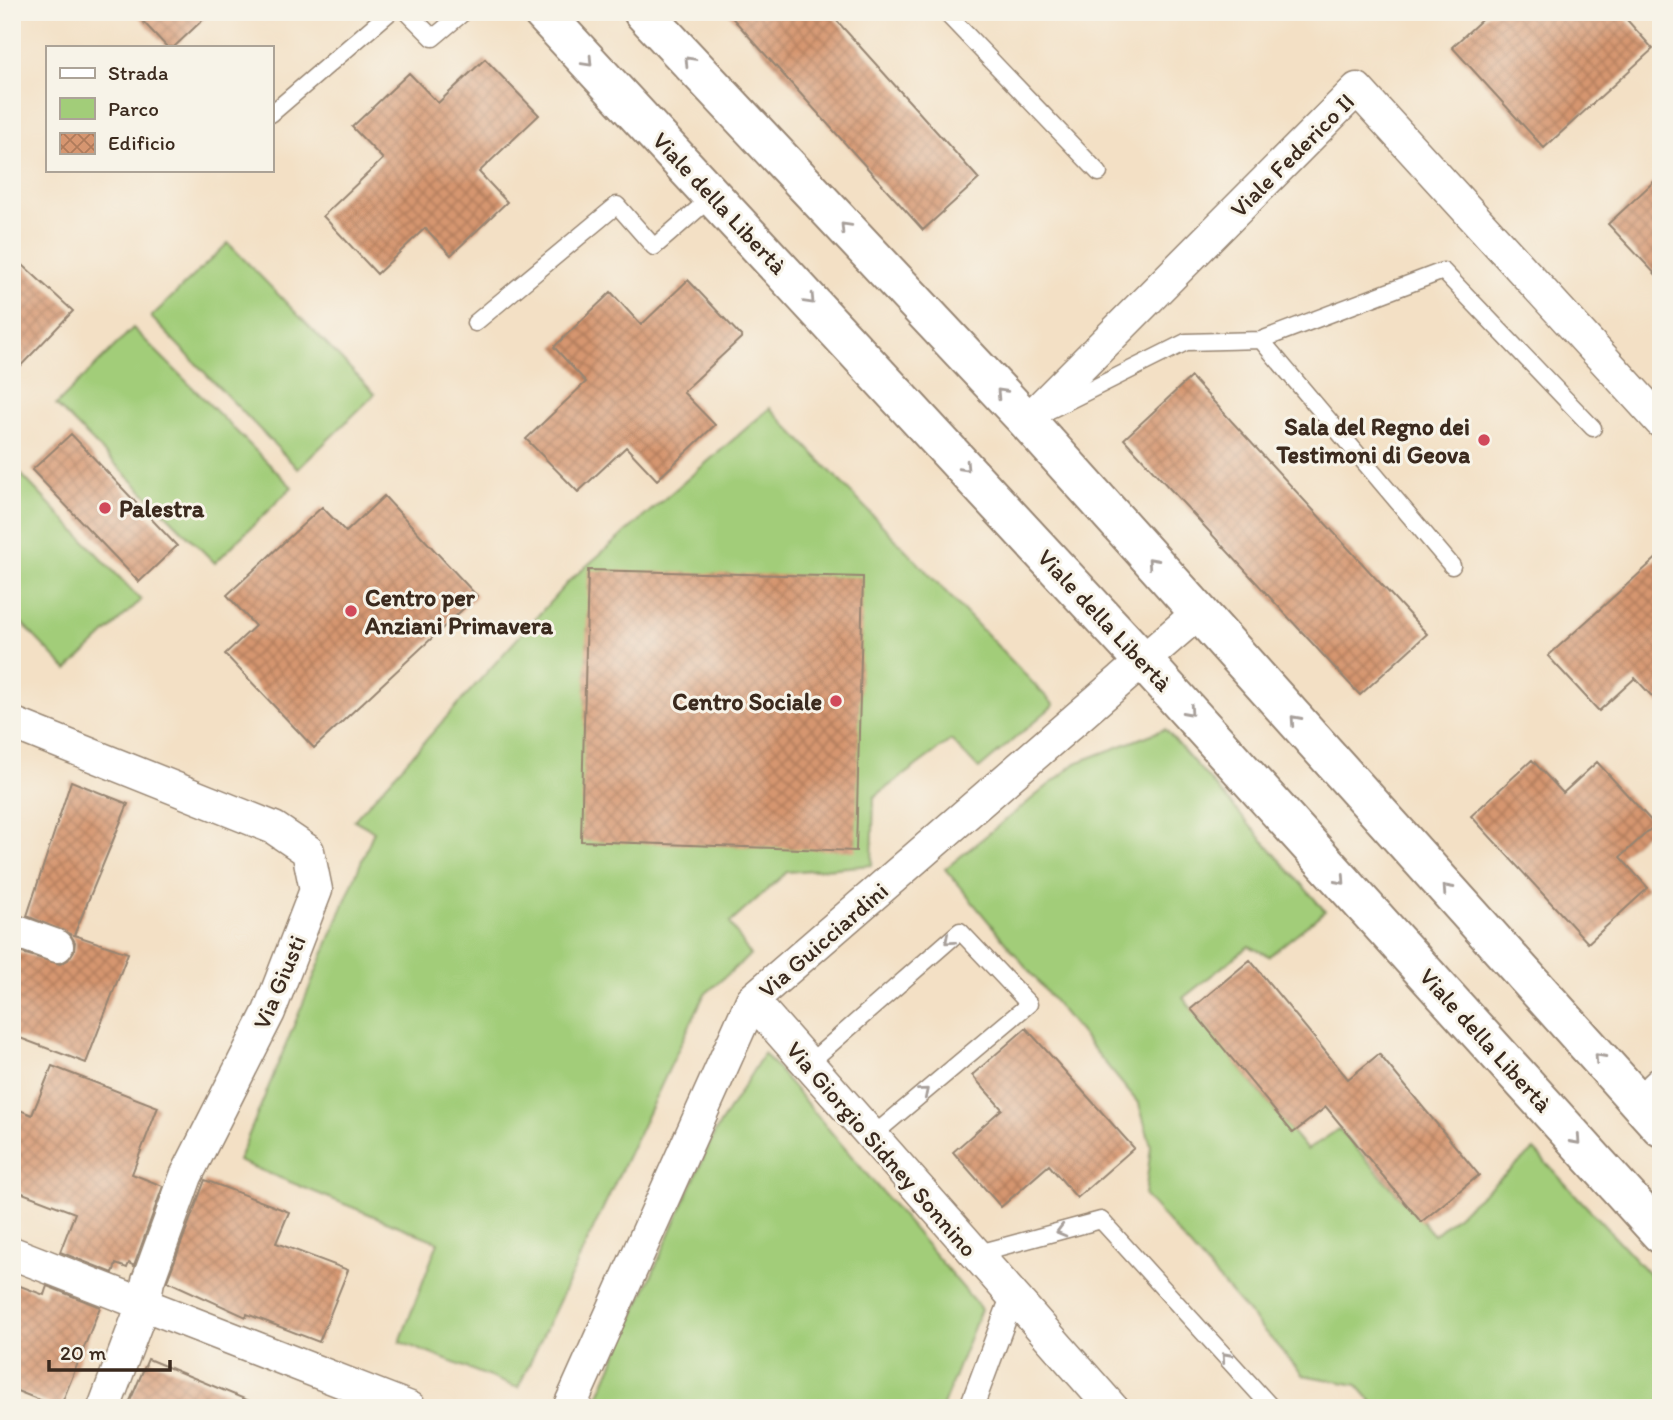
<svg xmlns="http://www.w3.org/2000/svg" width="1673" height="1420" viewBox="0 0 1673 1420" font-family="Itim,sans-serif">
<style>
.park{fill:#a2cd79;stroke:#6e7c4c;stroke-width:2}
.building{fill:url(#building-cross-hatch)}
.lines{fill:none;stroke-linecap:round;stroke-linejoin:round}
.service-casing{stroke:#978572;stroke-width:19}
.pedestrian-casing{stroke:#978572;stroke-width:26}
.minor-casing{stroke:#978572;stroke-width:35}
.tertiary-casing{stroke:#978572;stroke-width:42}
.service{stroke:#fff;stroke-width:16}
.pedestrian{stroke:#fff;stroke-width:23}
.minor{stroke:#fff;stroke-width:32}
.tertiary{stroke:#fff;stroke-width:38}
.oneway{stroke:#a79f9a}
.poi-dot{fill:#d1495b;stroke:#f7f3e8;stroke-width:2.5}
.labels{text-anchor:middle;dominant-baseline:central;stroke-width:6;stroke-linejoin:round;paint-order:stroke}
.street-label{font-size:24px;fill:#3b2a1e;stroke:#f7f3e8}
.poi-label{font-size:24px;font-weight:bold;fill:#3b2a1e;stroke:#f7f3e8;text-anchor:end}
</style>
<defs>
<pattern id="building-cross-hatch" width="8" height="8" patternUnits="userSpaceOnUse" patternTransform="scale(1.75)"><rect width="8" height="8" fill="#d69670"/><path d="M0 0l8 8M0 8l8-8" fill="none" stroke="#af7b5b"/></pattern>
</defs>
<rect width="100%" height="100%" fill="#f7f3e8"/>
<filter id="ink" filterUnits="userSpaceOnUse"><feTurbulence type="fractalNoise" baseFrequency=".0143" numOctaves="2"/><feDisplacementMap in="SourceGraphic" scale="14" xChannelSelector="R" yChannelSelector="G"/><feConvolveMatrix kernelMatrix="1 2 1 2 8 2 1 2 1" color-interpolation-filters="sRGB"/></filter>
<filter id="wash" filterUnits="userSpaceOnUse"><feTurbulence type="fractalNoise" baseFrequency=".00686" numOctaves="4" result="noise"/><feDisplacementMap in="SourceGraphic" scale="28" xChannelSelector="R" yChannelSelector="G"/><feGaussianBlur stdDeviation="1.57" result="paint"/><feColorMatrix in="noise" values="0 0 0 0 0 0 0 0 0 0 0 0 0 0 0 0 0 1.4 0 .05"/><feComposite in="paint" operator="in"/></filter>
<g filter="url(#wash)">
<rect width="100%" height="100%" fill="#f3e0c5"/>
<!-- park -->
<path class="park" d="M228 243 375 394 298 469 151 317Z
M133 328 292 487 215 563 56 405Z
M770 408 1054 705 979 769 951 740 874 797 872 865 787 872 730 923 750 955 704 995 518 1388 400 1342 438 1242 238 1161 374 831 354 820 569 581Z
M20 473 141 600 67 670 12 613V480Z
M1165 729 1325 911 1269 956 1249 946 1183 998 1307 1150 1339 1129 1434 1235 1534 1150 1661 1287V1408H1377L1357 1385 1303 1375 1145 1196 1151 1146 1139 1104 945 869 1076 763Z
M764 1053 981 1309 942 1408H593L714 1134Z"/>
<g id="blocks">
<!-- building -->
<path class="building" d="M134 12H211L174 47H167Z
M727 12H829L979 179 923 230Z
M1490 12H1620L1653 49 1544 148 1452 47Z
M485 59 539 115 479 172 507 202 451 255 425 228 377 274 323 216 383 159 352 127 409 73 438 103Z
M1661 175V280L1608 224Z
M12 255 73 311 12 375Z
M688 280 742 337 683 392 715 425 657 480 626 447 578 492 526 439 586 382 554 347 611 292 641 325Z
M1191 377 1427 634 1360 695 1124 439Z
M71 434 177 546 139 582 32 470Z
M384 496 477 596 314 748 225 654 255 626 227 595 322 507 346 532Z
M1661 554V706L1635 678 1599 711 1548 656Z
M588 570 863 577 856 851 581 841Z
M1532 760 1563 793 1597 762 1655 825 1620 857 1648 888 1588 943 1471 816Z
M71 781 128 804 74 935 128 953 86 1063 12 1035V959L15 951 60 964 68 960 74 951 75 942 70 934 27 916Z
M1250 960 1348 1079 1379 1054 1479 1175 1421 1222 1326 1107 1293 1133 1191 1009Z
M1026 1028 1134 1148 1077 1198 1049 1165 1001 1207 953 1152 1002 1109 972 1075Z
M52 1066 158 1107 132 1174 163 1186 134 1266 129 1263 127 1268 116 1264 113 1273 60 1252 75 1213 12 1189V1107L32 1115Z
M205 1180 289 1212 276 1243 348 1270 319 1342 247 1314 246 1317 167 1281Z
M12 1283 44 1295 47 1286 100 1307 60 1408 12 1389Z
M148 1359 264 1407V1408H127Z"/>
</g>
</g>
<g filter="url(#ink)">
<use href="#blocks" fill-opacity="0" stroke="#978572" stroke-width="2"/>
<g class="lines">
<defs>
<path id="service" d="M407 12 433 38 464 12
M945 12 1099 173
M271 114 390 12
M475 323 617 205 654 247 714 195
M1052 409 1186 342 1261 340
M1452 566 1261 340 1443 271 1593 428
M808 1064 960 931 1029 1004 872 1136
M975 1254 1101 1220 1272 1408"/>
<path id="pedestrian" d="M971 1408 1013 1296"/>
<path id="minor" d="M1027 421 1357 89 1661 422
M12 723 274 828 308 851 316 890 269 1012 186 1176 148 1281 144 1302 104 1408
M12 930 57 946
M752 1000 1112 1408
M1640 1103 1661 1083
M12 1253 410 1408
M569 1408 752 1000 1198 613"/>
<path id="tertiary" d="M542 12 1143 661 1661 1234
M643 12 1027 421 1661 1127"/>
</defs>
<!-- service casing -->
<use href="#service" class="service-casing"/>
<!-- pedestrian casing -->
<use href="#pedestrian" class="pedestrian-casing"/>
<!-- minor casing -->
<use href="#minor" class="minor-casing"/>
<!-- tertiary casing -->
<use href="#tertiary" class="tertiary-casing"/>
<!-- service -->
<use href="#service" class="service"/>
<!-- pedestrian -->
<use href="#pedestrian" class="pedestrian"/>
<!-- minor -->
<use href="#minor" class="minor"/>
<!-- tertiary -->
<use href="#tertiary" class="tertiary"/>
</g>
<!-- one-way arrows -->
<defs><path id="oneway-chevron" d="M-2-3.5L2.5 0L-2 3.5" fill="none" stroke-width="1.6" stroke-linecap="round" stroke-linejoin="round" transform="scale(1.75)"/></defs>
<g class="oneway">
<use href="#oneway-chevron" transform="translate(689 61) rotate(-133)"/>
<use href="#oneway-chevron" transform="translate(588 62) rotate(47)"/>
<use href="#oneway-chevron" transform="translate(845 227) rotate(-133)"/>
<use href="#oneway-chevron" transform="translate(810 300) rotate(47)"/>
<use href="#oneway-chevron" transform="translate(1001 393) rotate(-133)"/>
<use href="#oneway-chevron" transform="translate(965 467) rotate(47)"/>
<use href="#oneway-chevron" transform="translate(1152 562) rotate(-132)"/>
<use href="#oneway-chevron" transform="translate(1189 711) rotate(48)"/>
<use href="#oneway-chevron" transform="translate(1295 720) rotate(-132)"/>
<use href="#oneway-chevron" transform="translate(1341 880) rotate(48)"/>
<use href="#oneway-chevron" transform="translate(1447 889) rotate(-132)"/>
<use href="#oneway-chevron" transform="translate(949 940) rotate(139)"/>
<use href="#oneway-chevron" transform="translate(1599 1058) rotate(-132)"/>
<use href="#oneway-chevron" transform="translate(924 1092) rotate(-40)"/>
<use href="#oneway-chevron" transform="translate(1576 1140) rotate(48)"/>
<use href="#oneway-chevron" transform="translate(1061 1231) rotate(165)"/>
<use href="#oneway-chevron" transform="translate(1226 1357) rotate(-132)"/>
</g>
</g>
<!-- markers -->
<g class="poi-dot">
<circle cx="1484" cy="440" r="7"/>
<circle cx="105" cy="508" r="7"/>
<circle cx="351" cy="611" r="7"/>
<circle cx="836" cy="701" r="7"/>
</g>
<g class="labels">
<!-- street labels -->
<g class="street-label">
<text transform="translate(1292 155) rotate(-45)">Viale Federico II</text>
<text transform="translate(720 203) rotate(47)">Viale della Libertà</text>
<text transform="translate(1105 620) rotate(47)">Viale della Libertà</text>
<text transform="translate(823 940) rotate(-41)">Via Guicciardini</text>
<text transform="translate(279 982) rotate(-67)">Via Giusti</text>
<text transform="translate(1486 1040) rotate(48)">Viale della Libertà</text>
<text transform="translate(882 1149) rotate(49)">Via Giorgio Sidney Sonnino</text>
</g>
<!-- poi labels -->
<g class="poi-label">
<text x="1470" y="426">Sala del Regno dei<tspan x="1470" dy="28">Testimoni di Geova</tspan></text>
<text x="119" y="508" text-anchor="start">Palestra</text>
<text x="365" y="597" text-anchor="start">Centro per<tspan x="365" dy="28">Anziani Primavera</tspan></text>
<text x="822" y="701">Centro Sociale</text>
</g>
</g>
<!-- margin -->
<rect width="1673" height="1420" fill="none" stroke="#f7f3e8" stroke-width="42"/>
<!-- legend -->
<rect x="46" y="46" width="228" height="126" fill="#f7f3e8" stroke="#aca397" stroke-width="2"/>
<rect x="60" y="68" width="35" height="10" fill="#ffffff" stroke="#aca397" stroke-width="2"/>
<text x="108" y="80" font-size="21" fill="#3b2a1e">Strada</text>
<rect x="60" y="98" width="35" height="21" fill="#a2cd79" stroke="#aca397" stroke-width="2"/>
<text x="108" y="116" font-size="21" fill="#3b2a1e">Parco</text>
<rect x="60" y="133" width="35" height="21" fill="url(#building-cross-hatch)" stroke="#aca397" stroke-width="2"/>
<text x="108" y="150" font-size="21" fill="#3b2a1e">Edificio</text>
<!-- scale -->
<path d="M49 1360v10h121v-10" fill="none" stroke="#3b2a1e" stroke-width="3.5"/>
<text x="60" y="1360" font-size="21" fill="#3b2a1e" stroke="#f7f3e8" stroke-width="5" paint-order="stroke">20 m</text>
</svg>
